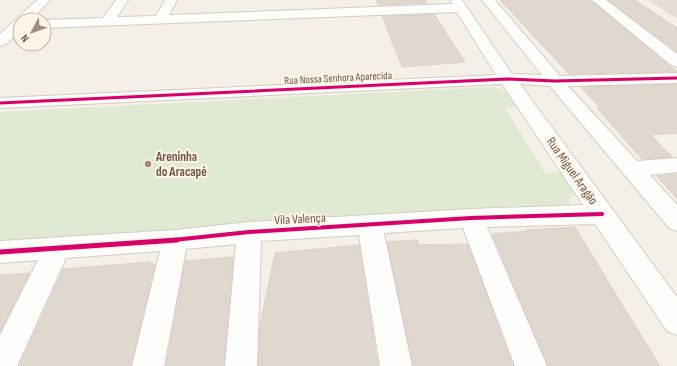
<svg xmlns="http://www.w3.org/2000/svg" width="677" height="366" viewBox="0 0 677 366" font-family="'Sofia Sans Condensed',sans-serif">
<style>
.industrial{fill:#e6dfd8}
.green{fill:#e0ead2}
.building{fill:#e0d7cf;stroke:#dcd2ca}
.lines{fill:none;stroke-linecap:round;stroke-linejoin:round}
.minor-casing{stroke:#d3ccc5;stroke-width:2}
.minor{fill:#fdfdfb;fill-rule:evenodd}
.cycleway-far2-casing{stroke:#fdf4e7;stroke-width:5}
.cycleway-far1-casing{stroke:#fdf4e7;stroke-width:6}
.cycleway-casing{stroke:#fdf4e7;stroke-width:8}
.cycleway-far2{stroke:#d6006c;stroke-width:3}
.cycleway-far1{stroke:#d6006c;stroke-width:4}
.cycleway{stroke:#d6006c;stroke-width:5}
.poi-dot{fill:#9e8c81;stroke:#fdf4e7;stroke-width:1.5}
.labels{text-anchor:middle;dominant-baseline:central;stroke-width:4;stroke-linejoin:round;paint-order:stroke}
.far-street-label{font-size:11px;fill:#6f574a;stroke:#fdf4e7}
.poi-label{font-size:13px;font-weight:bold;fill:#6f574a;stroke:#fdf4e7;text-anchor:start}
.street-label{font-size:13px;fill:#6f574a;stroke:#fdf4e7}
</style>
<rect width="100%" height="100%" fill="#f4efe7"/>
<!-- industrial -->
<path class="industrial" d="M648 0H677V19Z"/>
<!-- green -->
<path class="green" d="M493 87 510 93 517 104 516 106 505 108 545 173 563 172 575 190 567 206 0 244V112Z"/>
<!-- building -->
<path class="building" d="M376 0H425L427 3 378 5Z
M500 0H591L677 72 569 74Z
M608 0H635L677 28V52Z
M434 14 465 62 402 67 382 16Z
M677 84V133L651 135 672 157 642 159 597 108H600L581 87Z
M677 174V199L657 176Z
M575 227 615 293 660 366H548L492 234 527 231 526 230Z
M418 240 419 245 468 244 513 366H413L387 242Z
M359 245 378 366H258L260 325 275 253Z
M233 257 224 366H166L185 261Z
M151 262 149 264H155L131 366H19L63 269Z
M30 273 0 332V275Z"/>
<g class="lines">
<defs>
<path id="minor" d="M37 0H50L31 20H20V31L5 45 0 46V34Z
M116 0H128L117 17 156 16 165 0H177L169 15 453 4 450 0H462L512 74 542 75 482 0H495L560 76 677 73V83L568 86 637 161 677 158V172L650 175 677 205V231L669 228 550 86 520 84 677 297V335L667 331 595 224 487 227 547 366H515L463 228 384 233 412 366H380L359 235 261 241 257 366H225L236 244 186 249 164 366H132L160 251 66 258 17 366H0V335L38 260 0 263V241L175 230 249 222 471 209 583 205 502 84 0 108V98L496 75 457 12 44 28V20L103 18Z
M592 0H606L677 54V67L671 65Z"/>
</defs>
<!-- minor casing -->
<use href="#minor" class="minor-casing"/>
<!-- minor -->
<use href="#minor" class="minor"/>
<defs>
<path id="cycleway-far2" d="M0 103 507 79 555 81 677 78"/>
<path id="cycleway-far1" d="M164 241 249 232 471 218 602 214"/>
<path id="cycleway" d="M0 252 177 240"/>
</defs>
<!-- cycleway-far2 casing -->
<use href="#cycleway-far2" class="cycleway-far2-casing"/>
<!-- cycleway-far1 casing -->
<use href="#cycleway-far1" class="cycleway-far1-casing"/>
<!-- cycleway casing -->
<use href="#cycleway" class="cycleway-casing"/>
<!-- cycleway-far2 -->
<use href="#cycleway-far2" class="cycleway-far2"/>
<!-- cycleway-far1 -->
<use href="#cycleway-far1" class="cycleway-far1"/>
<!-- cycleway -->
<use href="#cycleway" class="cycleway"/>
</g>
<!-- markers -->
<circle class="poi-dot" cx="148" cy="164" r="4"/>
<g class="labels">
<!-- far-street labels -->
<g class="far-street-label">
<text transform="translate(338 78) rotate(-3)">Rua Nossa Senhora Aparecida</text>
</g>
<!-- poi labels -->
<g class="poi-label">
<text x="156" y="157">Areninha<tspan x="156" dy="15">do Aracapé</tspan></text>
</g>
<!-- street labels -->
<g class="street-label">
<text transform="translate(572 171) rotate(55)">Rua Miguel Aragão</text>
<text transform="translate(300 219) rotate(-3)">Vila Valença</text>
</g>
</g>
<!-- north arrow -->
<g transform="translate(32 32) rotate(229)"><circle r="19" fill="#fdf4e7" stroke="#c4b5a8"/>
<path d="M0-3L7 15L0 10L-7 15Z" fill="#9e8c81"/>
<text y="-6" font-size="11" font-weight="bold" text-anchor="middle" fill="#6f574a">N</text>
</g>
</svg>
